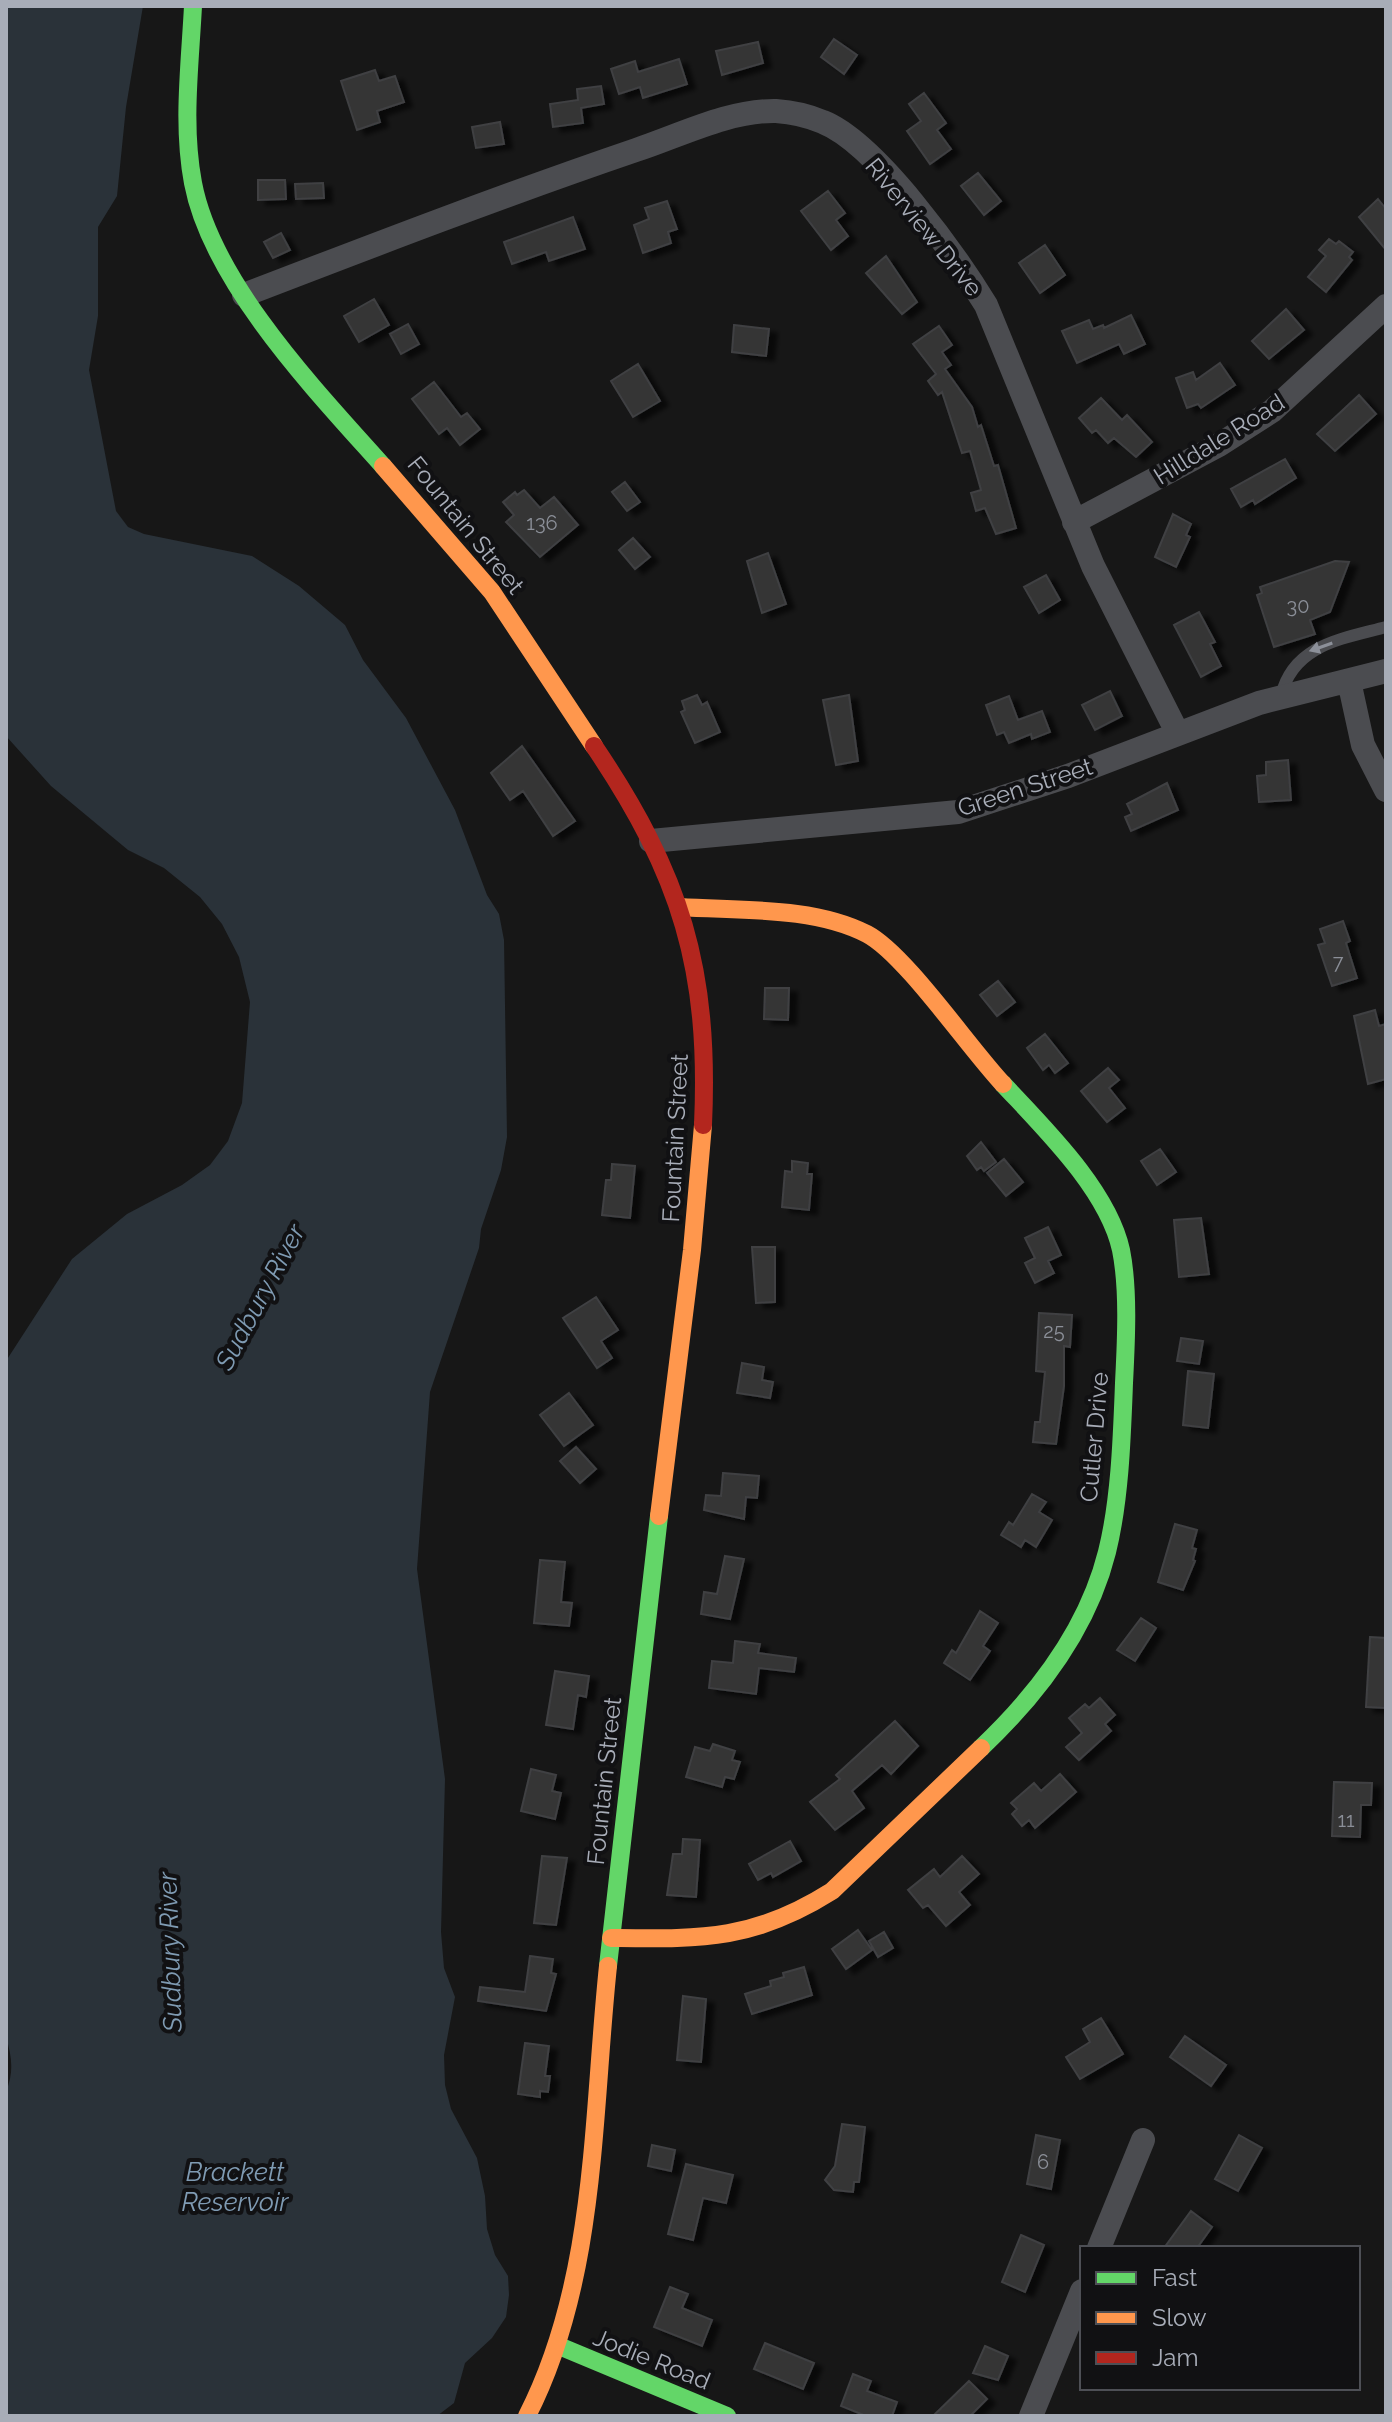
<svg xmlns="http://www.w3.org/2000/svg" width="1392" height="2422" viewBox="0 0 1392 2422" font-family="Raleway,sans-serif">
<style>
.water{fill:#2a3239}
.building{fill:#353536;stroke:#3f4043;stroke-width:2;filter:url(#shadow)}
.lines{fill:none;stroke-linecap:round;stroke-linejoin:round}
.lane{stroke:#4b4c50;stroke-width:12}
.street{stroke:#4b4c50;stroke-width:24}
.fast{stroke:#63d668;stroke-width:18}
.slow{stroke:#ff974d;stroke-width:18}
.jam{stroke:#b3261e;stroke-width:18}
.oneway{fill:#8c9099}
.labels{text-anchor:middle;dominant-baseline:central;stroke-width:8;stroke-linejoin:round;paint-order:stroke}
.number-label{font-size:20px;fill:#8b8f98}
.street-label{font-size:24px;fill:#a8adb8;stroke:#111113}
.water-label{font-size:26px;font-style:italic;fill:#7f9bb3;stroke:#111113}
</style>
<defs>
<filter id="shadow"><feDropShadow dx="8" dy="4.5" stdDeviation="2" flood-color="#0009"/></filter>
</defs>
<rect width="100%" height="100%" fill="#171717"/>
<!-- water -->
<path class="water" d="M6 6H143L126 107 117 196 98 227V316L89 370 116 511 128 527 144 534 252 556 299 586 345 625 363 660 406 718 455 810 487 895 499 914 504 940 507 1137 501 1170 481 1229 479 1248 430 1392 417 1569 445 1779 441 1932 444 1968 455 1997 444 2055 445 2085 451 2109 477 2158 485 2196 487 2229 495 2255 508 2276 509 2295 506 2317 492 2338 465 2363 454 2403 437 2416H6V2092C14 2072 12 2057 6 2037V1361L72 1259 127 1214 182 1185 210 1165 228 1141 242 1103 250 1002 239 957 222 924 200 897 164 868 128 850 51 786 6 736Z"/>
<!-- building -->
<path class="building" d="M834 39 857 55 844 74 821 57Z
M758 42 763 63 722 75 716 51Z
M679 59 687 84 643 98 640 87 619 94 611 69 635 61 638 72Z
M375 70 379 81 395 76 404 102 377 111 380 122 357 130 341 81Z
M601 86 604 104 581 108 583 123 553 127 550 104 578 100 577 89Z
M924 93 946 123 937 130 951 149 930 164 907 131 921 121 909 104Z
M500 122 504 144 476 148 472 127Z
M978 173 1001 201 984 215 961 186Z
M258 180H285L286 199 258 200Z
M323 183 324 198 296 199 295 184Z
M828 191 845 213 836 220 848 236 831 250 801 211Z
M1378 199 1386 209V250L1359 217Z
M667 201 677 229 668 232 671 243 643 253 634 225 649 219 645 208Z
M573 217 585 249 549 261 546 252 512 264 504 242Z
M281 233 290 250 273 258 264 242Z
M1329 239 1336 244 1339 241 1353 252 1349 257 1352 260 1326 292 1308 277 1326 256 1319 250Z
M1045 245 1065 275 1040 293 1019 263Z
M886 256 917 302 902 314 866 273Z
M374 299 389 325 359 342 344 316Z
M1286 309 1304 330 1269 359 1252 341Z
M1131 315 1145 344 1124 354 1119 344 1077 363 1062 331 1089 320 1093 329 1103 325 1104 328Z
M408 324 419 344 401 354 390 334Z
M734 325 769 329 766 356 732 352Z
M939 326 952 345 942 352 951 365 945 369 972 407 978 427 981 425 994 466 998 465 1016 528 996 534 985 508 976 511 971 493 981 490 970 451 962 453 942 392 938 395 928 381 936 374 913 344Z
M1220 363 1235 385 1201 408 1198 404 1187 408 1176 378 1193 372 1196 380Z
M638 364 660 401 633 417 611 381Z
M434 382 461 417 467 413 480 429 460 445 447 428 439 434 412 399Z
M1359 395 1376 414 1335 451 1317 434Z
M1101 398 1122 420 1127 415 1152 442 1136 457 1114 438 1108 443 1096 430 1092 433 1079 418Z
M1285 459 1296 478 1255 504 1253 500 1241 507 1231 489Z
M625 482 640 502 627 511 612 492Z
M524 490 540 508 554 497 578 525 540 557 506 522 514 515 503 502 515 492 517 495Z
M1173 514 1191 524 1186 535 1190 537 1176 567 1155 557Z
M633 538 650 557 635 569 619 550Z
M768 553 786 604 762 613 747 561Z
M1335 561 1349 562 1330 612 1310 620 1315 634 1274 647 1257 595 1262 593 1260 587Z
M1046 575 1060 600 1039 613 1024 587Z
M1199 612 1215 642 1210 644 1221 666 1201 677 1174 625Z
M1110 691 1122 716 1095 730 1082 705Z
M697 695 702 705 707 702 720 732 695 743 681 712 685 710 682 701Z
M849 695 858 761 836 765 823 700Z
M1009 696 1018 720 1042 711 1050 732 1032 739 1031 734 1009 743 1004 732 997 735 986 705Z
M522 746 575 821 553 836 523 791 510 800 491 773Z
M1288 760 1291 800 1259 802 1257 776 1266 775V762Z
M1167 783 1178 810 1131 831 1125 817 1132 814 1127 804Z
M1343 921 1350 941 1346 943 1357 978 1332 986 1318 945 1325 943 1320 929Z
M998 981 1015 1002 997 1016 980 995Z
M765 988H789L788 1020 764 1019Z
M1375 1010 1379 1026 1386 1024V1079L1368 1084 1354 1016Z
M1045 1034 1068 1063 1055 1073 1049 1065 1043 1070 1027 1048Z
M1108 1068 1119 1080 1109 1088 1125 1108 1107 1122 1081 1091Z
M981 1142 996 1162 984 1171 981 1167 977 1170 967 1156Z
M1160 1149 1176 1172 1157 1185 1141 1161Z
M1004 1159 1023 1182 1006 1196 987 1173Z
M792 1161 808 1163 807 1174H812L809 1210 782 1207 785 1171 792 1172Z
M612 1164 635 1166 630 1218 602 1215 606 1180H611Z
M1201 1218 1209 1274 1179 1277 1174 1220Z
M1048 1227 1061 1255 1048 1261 1054 1273 1035 1283 1025 1263 1035 1258 1025 1238Z
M752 1247H775V1302L756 1303Z
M596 1297 618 1330 601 1341 612 1358 597 1368 563 1318Z
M1039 1313 1072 1315 1070 1347 1064 1346V1386L1056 1444 1033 1442 1035 1422H1040L1045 1372 1036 1371Z
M1181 1338 1203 1341 1199 1364 1177 1361Z
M742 1363 764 1367 762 1380 773 1382 770 1398 737 1393Z
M1188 1371 1214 1374 1208 1428 1183 1425Z
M569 1393 593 1425 564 1446 540 1415Z
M576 1447 596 1469 580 1483 560 1461Z
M723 1473 759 1476 757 1498 746 1497 744 1519 704 1510 706 1495 721 1496Z
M1032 1494 1046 1502 1039 1512 1052 1520 1036 1547 1025 1540 1021 1547 1001 1535 1009 1522 1013 1525Z
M1175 1524 1197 1530 1192 1548 1196 1549 1193 1560 1195 1561 1183 1590 1158 1582Z
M725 1556 744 1559 730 1619 701 1614 704 1592 717 1594Z
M540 1560 565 1562 561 1602 572 1603 569 1626 534 1623Z
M980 1611 998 1623 983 1646 990 1651 970 1680 944 1663 952 1650 956 1653Z
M1141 1618 1156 1628 1135 1661 1117 1650Z
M1370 1637 1386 1638V1708L1366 1707Z
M735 1641 760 1644 758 1653 796 1658 794 1672 759 1668 756 1694 709 1688 712 1661 733 1663Z
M555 1671 589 1676 586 1697 578 1695 573 1729 546 1725Z
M1100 1698 1115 1715 1105 1724 1111 1731 1079 1760 1066 1747 1082 1733 1069 1718 1085 1704 1089 1708Z
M895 1721 918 1746 891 1774 882 1765 852 1791 864 1808 835 1830 810 1802 840 1779 836 1775Z
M713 1744 735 1751 732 1760 740 1762 734 1779 725 1777 722 1787 686 1777 695 1747 710 1751Z
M531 1769 556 1775 552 1791 561 1793 555 1819 521 1811Z
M1060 1774 1076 1792 1035 1828 1029 1820 1022 1826 1012 1814 1017 1809 1011 1803 1034 1783 1041 1791Z
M1334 1782 1372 1783 1371 1805H1361L1360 1837 1332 1836Z
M683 1839 700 1840 696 1897 667 1895 673 1854H682Z
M790 1841 801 1861 773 1877 771 1873 758 1880 749 1864Z
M542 1856 567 1858 556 1925 534 1923Z
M962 1856 979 1874 959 1892 970 1905 946 1926 928 1905 923 1908 908 1890 934 1869 940 1877Z
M858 1930 872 1950 846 1969 832 1949Z
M884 1932 893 1948 878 1957 869 1941Z
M530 1956 553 1959 551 1973 556 1974 546 2011 478 2001 480 1987 525 1992Z
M804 1967 812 1995 752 2014 745 1994 771 1986 770 1981 784 1977 783 1973Z
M683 1996 706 1999 701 2062 677 2060Z
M1101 2018 1123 2054 1080 2079 1066 2057 1090 2042 1083 2029Z
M1185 2036 1226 2065 1211 2086 1170 2057Z
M525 2043 549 2046 545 2076H550L548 2092 540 2091V2097L518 2094Z
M842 2124 865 2127 859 2182H854L853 2192 834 2190 825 2180 835 2166Z
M1036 2135 1060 2140 1051 2189 1027 2184Z
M1239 2135 1262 2148 1238 2191 1215 2179Z
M652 2145 675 2150 671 2171 648 2166Z
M686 2164 733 2175 726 2203 703 2198 693 2240 668 2234Z
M1191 2211 1212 2227 1197 2248H1164Z
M1021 2235 1044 2245 1025 2292 1002 2282Z
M670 2287 688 2294 682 2308 712 2320 702 2346 654 2327Z
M765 2343 814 2363 803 2389 754 2369Z
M985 2346 1008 2356 998 2380 973 2373Z
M853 2374 871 2381 867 2391 897 2402 892 2416H866L841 2406Z
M969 2381 987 2399 970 2416H933Z"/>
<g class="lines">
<!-- lane -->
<path class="lane" d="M1281 696C1293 645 1341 639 1386 627"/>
<!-- street -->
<path class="street" d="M244 295C374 245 504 195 636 150 679 136 729 110 776 111 791 112 809 116 823 122 876 143 956 256 986 305L1093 566 1177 732
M1074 522 1219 445 1272 411 1386 306
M1349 681 1363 745 1386 790
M651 841 958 812 1068 776 1259 703 1386 671
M1099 2248 1143 2140
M1031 2416 1082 2291"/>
<!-- fast -->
<path class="fast" d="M193 6C190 65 182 125 193 183 212 283 317 392 383 466
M981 1748C1037 1695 1088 1628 1107 1552 1120 1500 1122 1436 1124 1383 1126 1343 1129 1290 1121 1250 1108 1190 1044 1128 1003 1084
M608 1966 659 1516
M559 2346 727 2416"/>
<!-- slow -->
<path class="slow" d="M383 466 492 592 594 746
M680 907C739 911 813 906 867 934 905 954 969 1048 1003 1084
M659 1516 692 1250 703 1125
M611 1938C701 1939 753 1941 832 1891L981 1748
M527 2416C597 2279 592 2117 608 1966"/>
<!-- jam -->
<path class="jam" d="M594 746C681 875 710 969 703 1125"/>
</g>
<!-- one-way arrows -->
<defs><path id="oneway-solid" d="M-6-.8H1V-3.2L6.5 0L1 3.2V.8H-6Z" transform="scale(2)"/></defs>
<use class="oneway" href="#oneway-solid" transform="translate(1321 647) rotate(161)"/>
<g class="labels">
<!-- number labels -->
<g class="number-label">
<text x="542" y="523">136</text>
<text x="1298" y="606">30</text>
<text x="1338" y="962">7</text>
<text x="1054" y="1331">25</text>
<text x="1346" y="1820">11</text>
<text x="1043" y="2162">6</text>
</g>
<!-- street labels -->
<g class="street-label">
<text transform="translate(924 227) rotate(51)">Riverview Drive</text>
<text transform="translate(1219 439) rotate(-32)">Hilldale Road</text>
<text transform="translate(466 525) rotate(51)">Fountain Street</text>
<text transform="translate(1025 787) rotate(-18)">Green Street</text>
<text transform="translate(675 1138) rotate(-87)">Fountain Street</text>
<text transform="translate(1094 1437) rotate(-85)">Cutler Drive</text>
<text transform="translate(604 1781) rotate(-84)">Fountain Street</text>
<text transform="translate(652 2359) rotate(22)">Jodie Road</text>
</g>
<!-- water labels -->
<g class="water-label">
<text transform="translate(260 1297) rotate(-62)">Sudbury River</text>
<text transform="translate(170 1952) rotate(-92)">Sudbury River</text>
<text x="235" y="2172">Brackett<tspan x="235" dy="30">Reservoir</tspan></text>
</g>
</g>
<!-- border -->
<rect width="1392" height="2422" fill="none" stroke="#a8adb8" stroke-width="16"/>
<!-- legend -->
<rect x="1080" y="2246" width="280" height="144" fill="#111113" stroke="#4d4f55" stroke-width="2"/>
<rect x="1096" y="2272" width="40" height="12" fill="#63d668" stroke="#4d4f55" stroke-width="2"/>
<text x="1152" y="2286" font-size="24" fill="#a8adb8">Fast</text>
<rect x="1096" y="2312" width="40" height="12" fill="#ff974d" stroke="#4d4f55" stroke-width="2"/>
<text x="1152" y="2326" font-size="24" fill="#a8adb8">Slow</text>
<rect x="1096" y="2352" width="40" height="12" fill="#b3261e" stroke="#4d4f55" stroke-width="2"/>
<text x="1152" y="2366" font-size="24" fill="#a8adb8">Jam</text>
</svg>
